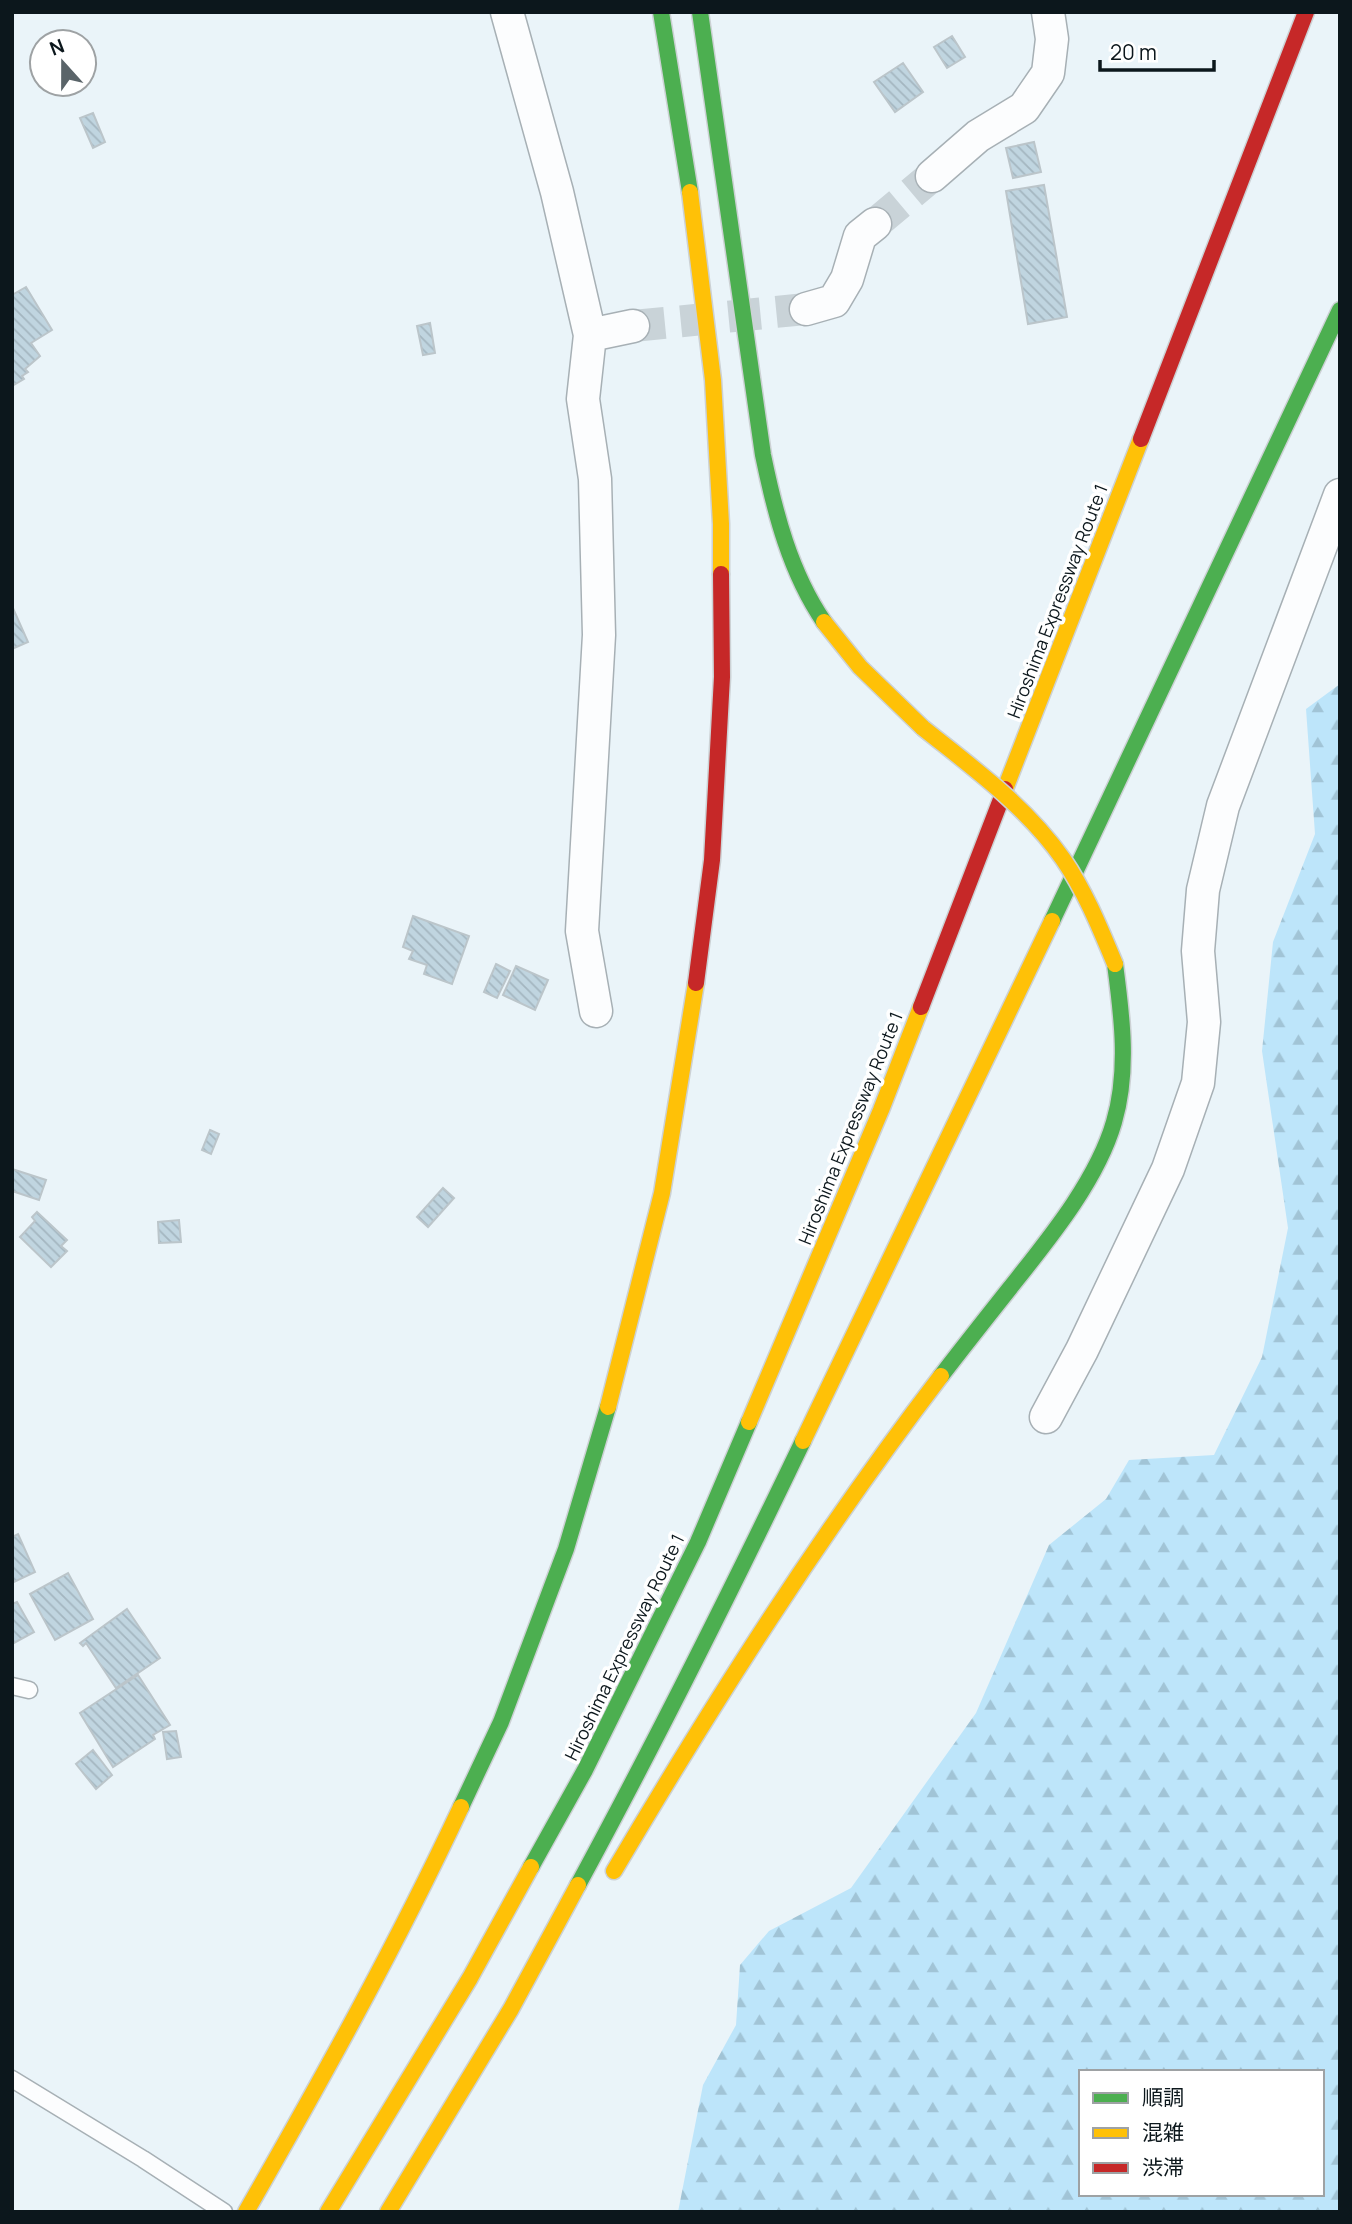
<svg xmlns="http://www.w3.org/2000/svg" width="1352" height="2224" viewBox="0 0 1352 2224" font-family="Manrope,'Noto Sans JP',sans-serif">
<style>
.forest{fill:url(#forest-firs);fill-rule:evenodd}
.building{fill:url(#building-back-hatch);stroke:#bbc5ca;stroke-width:2}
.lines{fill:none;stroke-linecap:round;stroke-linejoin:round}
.street-tunnel{stroke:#c9d3d8;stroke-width:32;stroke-dasharray:32 16;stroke-linecap:butt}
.lane-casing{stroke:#a7b0b5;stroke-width:19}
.street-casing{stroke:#a7b0b5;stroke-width:35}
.fast-casing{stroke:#ccd1d4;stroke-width:19}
.slow-casing{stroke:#ccd1d4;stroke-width:19}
.jam-casing{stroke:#ccd1d4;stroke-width:19}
.lane{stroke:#fcfdfe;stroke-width:16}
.street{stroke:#fcfdfe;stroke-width:32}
.fast{stroke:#4caf50;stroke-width:16}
.slow{stroke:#ffc107;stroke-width:16}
.jam{stroke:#c62828;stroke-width:16}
.slow-bridge-casing{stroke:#ccd1d4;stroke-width:19;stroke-linecap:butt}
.slow-bridge{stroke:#ffc107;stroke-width:16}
.labels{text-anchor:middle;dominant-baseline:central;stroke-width:7;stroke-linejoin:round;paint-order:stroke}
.street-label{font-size:18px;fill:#0c171c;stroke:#fff}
</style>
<defs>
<pattern id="forest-firs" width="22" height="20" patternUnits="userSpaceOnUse" patternTransform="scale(1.75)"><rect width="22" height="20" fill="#bde5fa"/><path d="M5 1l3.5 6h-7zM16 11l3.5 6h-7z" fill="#a1c4d6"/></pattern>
<pattern id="building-back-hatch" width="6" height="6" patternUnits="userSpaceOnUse" patternTransform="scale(1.75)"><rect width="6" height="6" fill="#c0d5e0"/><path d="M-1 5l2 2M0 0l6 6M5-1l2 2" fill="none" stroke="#a4b6c0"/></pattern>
</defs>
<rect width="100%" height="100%" fill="#eaf4f9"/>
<!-- forest -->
<path class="forest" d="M1340 684V2212H678L703 2085 736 2025 740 1965 769 1931 851 1888 976 1713 1049 1545 1106 1499 1129 1460 1214 1455 1262 1357 1288 1228 1262 1051 1273 942 1315 834 1306 709ZM1081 2072H1322V2194H1081Z"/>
<!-- building -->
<path class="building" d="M952 36 965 57 947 68 934 47Z
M903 63 923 92 895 112 874 82Z
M93 113 105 142 93 148 80 118Z
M1034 142 1041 172 1013 178 1006 148Z
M1044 185 1067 317 1028 324 1006 191Z
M26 287 52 330 31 343 40 356 25 369 28 372 22 376 24 379 12 386V295Z
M430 323 435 353 423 355 417 326Z
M12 606 28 642 12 649Z
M413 916 469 936 452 984 424 974 427 965 409 959 413 951 403 947Z
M496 964 510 971 497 998 484 992Z
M516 966 548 980 535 1010 503 995Z
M210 1130 219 1134 211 1154 202 1150Z
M12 1169 46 1180 39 1200 12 1191Z
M443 1188 454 1198 428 1227 417 1217Z
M37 1212 67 1240 61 1246 67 1251 51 1267 20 1237 35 1221 32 1217Z
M179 1220 181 1242 159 1243 158 1222Z
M18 1534 35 1572 14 1582 12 1578V1537Z
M68 1573 93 1619 55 1640 30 1594Z
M17 1602 34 1632 12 1644V1604Z
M127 1609 160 1658 116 1688 86 1643 83 1646 80 1643Z
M138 1675 170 1725 153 1735 155 1739 113 1767 80 1713Z
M176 1731 181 1757 167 1759 163 1732Z
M93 1750 112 1775 96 1789 76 1764Z"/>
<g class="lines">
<!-- street-tunnel -->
<path class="street-tunnel" d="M875 224 932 176
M633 326 806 309"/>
<defs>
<path id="lane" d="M12 1686 29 1690
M12 2079 143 2159 224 2212"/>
<path id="street" d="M507 12 557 192 590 335 583 399 595 479 599 635 582 931 596 1011
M932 176 978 136 1024 108 1048 73 1052 39 1048 12
M806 309 834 301 847 279 860 236 875 224
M590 335 633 326
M1046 1417 1082 1350 1168 1169 1198 1083 1204 1022 1198 951 1203 890 1223 806 1340 495"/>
<path id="fast" d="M661 12 690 192
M700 12 763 455C775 513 790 572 824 622
M1052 921 1340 310
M941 1376C964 1346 987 1317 1010 1288 1048 1240 1097 1181 1114 1122 1129 1071 1122 1016 1115 964
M461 1807 501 1722 566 1549 608 1407
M531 1867 585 1770 698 1542 749 1422
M578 1885C657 1739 731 1591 803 1441"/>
<path id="slow" d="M690 192 713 380 721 524V574
M824 622 860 667 923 728
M1005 789 1141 439
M608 1407 662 1193 696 983
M749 1422 881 1110 921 1007
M803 1441 1052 921
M614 1871C715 1700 821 1533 941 1376
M246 2212C322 2079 396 1946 461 1807
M328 2212 470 1978 531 1867
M388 2212 511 2009 578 1885"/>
<path id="jam" d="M1141 439 1306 12
M696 983 712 860 722 677 721 574
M921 1007 1005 789"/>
</defs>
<!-- lane casing -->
<use href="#lane" class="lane-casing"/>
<!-- street casing -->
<use href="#street" class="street-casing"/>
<!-- fast casing -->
<use href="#fast" class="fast-casing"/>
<!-- slow casing -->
<use href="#slow" class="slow-casing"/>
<!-- jam casing -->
<use href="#jam" class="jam-casing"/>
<!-- lane -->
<use href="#lane" class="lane"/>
<!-- street -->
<use href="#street" class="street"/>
<!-- fast -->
<use href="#fast" class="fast"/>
<!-- slow -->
<use href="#slow" class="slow"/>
<!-- jam -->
<use href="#jam" class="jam"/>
<defs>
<path id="slow-bridge" d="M923 728C973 768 1026 806 1063 859 1085 891 1100 928 1115 964"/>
</defs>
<!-- slow-bridge casing -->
<use href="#slow-bridge" class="slow-bridge-casing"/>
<!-- slow-bridge -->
<use href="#slow-bridge" class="slow-bridge"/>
</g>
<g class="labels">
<!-- street labels -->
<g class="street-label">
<text transform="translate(1057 601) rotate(-69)">Hiroshima Expressway Route 1</text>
<text transform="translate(850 1128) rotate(-68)">Hiroshima Expressway Route 1</text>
<text transform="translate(624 1647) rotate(-64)">Hiroshima Expressway Route 1</text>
</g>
</g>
<!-- border -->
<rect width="1352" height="2224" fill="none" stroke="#0c171c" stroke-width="28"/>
<!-- legend -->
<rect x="1079" y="2070" width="245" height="126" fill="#ffffff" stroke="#9ea2a4" stroke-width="2"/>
<rect x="1093" y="2093" width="35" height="10" fill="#4caf50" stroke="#9ea2a4" stroke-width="2"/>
<text x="1142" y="2105" font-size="21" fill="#0c171c">順調</text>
<rect x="1093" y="2128" width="35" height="10" fill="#ffc107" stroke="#9ea2a4" stroke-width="2"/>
<text x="1142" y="2140" font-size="21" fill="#0c171c">混雑</text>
<rect x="1093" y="2163" width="35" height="10" fill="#c62828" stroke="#9ea2a4" stroke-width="2"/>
<text x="1142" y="2175" font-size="21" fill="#0c171c">渋滞</text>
<!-- north arrow -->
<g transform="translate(63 63) rotate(339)"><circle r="33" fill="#ffffff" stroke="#9ea2a4" stroke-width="2"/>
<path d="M0-5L12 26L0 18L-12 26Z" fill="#5a6469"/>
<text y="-10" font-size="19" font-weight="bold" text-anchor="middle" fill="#0c171c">N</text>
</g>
<!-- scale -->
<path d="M1100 60v10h114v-10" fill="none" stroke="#0c171c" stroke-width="3.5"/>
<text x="1110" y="60" font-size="21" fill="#0c171c" stroke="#ffffff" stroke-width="5" paint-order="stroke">20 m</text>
</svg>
